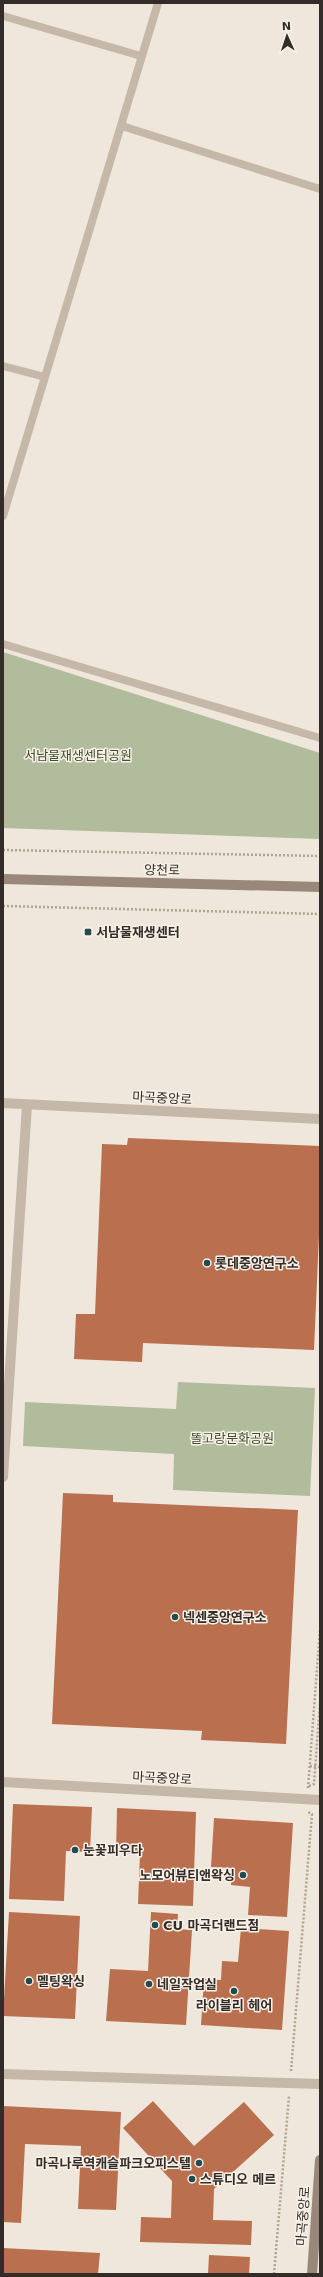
<svg xmlns="http://www.w3.org/2000/svg" width="323" height="2277" viewBox="0 0 323 2277" font-family="'DejaVu Sans','Noto Sans KR',sans-serif">
<style>
.green{fill:#b0bc9c}
.building{fill:#ba6f4e}
.lines{fill:none;stroke-linecap:round;stroke-linejoin:round}
.path{stroke:#b1a292;stroke-width:2.5;stroke-dasharray:2 2;stroke-linecap:butt}
.service{stroke:#c6b8a8;stroke-width:8}
.minor{stroke:#c6b8a8;stroke-width:10}
.secondary{stroke:#99877a;stroke-width:10}
.poi-dot{fill:#214a51;stroke:#f7f1e7;stroke-width:1.5}
.labels{text-anchor:middle;dominant-baseline:central;stroke-width:3;stroke-linejoin:round;paint-order:stroke}
.park-label{font-size:13px;fill:#414f2e;stroke:#f7f1e7}
.street-label{font-size:13px;fill:#332c28;stroke:#f7f1e7}
.poi-label{font-size:13px;font-weight:bold;fill:#332c28;stroke:#f7f1e7;text-anchor:start}
</style>
<rect width="100%" height="100%" fill="#efe7db"/>
<!-- green -->
<path class="green" d="M3 652 320 753V839L3 828Z
M178 1382 315 1388 310 1496 173 1490 174 1454 23 1446 25 1402 176 1409Z"/>
<!-- building -->
<path class="building" d="M128 1138 320 1146V1212L314 1350 143 1343 142 1362 74 1359 76 1314H95L102 1144 127 1145Z
M63 1493 113 1495V1502L298 1510 286 1744 201 1740 202 1731 52 1724Z
M13 1804 92 1807 90 1852 66 1851 64 1901 9 1899Z
M117 1808 196 1812 193 1906 138 1904 140 1854 116 1853Z
M214 1818 293 1823 287 1917 248 1915 250 1887 231 1885 232 1868 211 1867Z
M9 1912 80 1916 75 2019 3 2016Z
M151 1912 178 1914 177 1929 192 1930 186 2025 106 2021 110 1969 148 1971Z
M241 1928 289 1931 282 2030 201 2025 204 1979 221 1980 222 1961 238 1962Z
M153 2101 194 2146 244 2102 274 2135 214 2189 213 2220 252 2221 251 2245 140 2242 141 2217 171 2218 172 2181 123 2128Z
M3 2106 121 2112 116 2210 78 2209 81 2146 25 2144 21 2223 3 2222Z
M3 2248 100 2253 98 2274H3Z
M209 2255 250 2257 249 2274H208Z"/>
<g class="lines">
<!-- path -->
<path class="path" d="M3 850 320 856
M3 906 320 914
M310 1766 320 1767
M309 1786 314 1784 320 1702
M308 1788 320 1629
M291 2071 312 1814 308 1812
M274 2274 289 2096"/>
<!-- service -->
<path class="service" d="M3 16 141 56
M122 126 320 189
M3 366 45 377
M3 516 158 3
M3 644 320 738"/>
<!-- minor -->
<path class="minor" d="M3 1103 320 1119
M3 1477 27 1105
M3 1782 320 1800
M3 2074 320 2084"/>
<!-- secondary -->
<path class="secondary" d="M3 879 320 887
M312 2274 320 2160"/>
</g>
<!-- markers -->
<g class="poi-dot">
<rect x="84" y="928" width="8" height="8" rx="2"/>
<circle cx="207" cy="1263" r="4"/>
<circle cx="175" cy="1617" r="4"/>
<circle cx="75" cy="1850" r="4"/>
<circle cx="243" cy="1875" r="4"/>
<circle cx="155" cy="1925" r="4"/>
<circle cx="29" cy="1981" r="4"/>
<circle cx="149" cy="1984" r="4"/>
<circle cx="234" cy="1991" r="4"/>
<circle cx="199" cy="2163" r="4"/>
<circle cx="192" cy="2179" r="4"/>
</g>
<g class="labels">
<!-- park labels -->
<g class="park-label">
<text x="78" y="755">서남물재생센터공원</text>
<text x="232" y="1438">똘고랑문화공원</text>
</g>
<!-- street labels -->
<g class="street-label">
<text transform="translate(162 870) rotate(1)">양천로</text>
<text transform="translate(162 1098) rotate(3)">마곡중앙로</text>
<text transform="translate(162 1778) rotate(3)">마곡중앙로</text>
<text transform="translate(303 2216) rotate(-86)">마곡중앙로</text>
</g>
<!-- poi labels -->
<g class="poi-label">
<text x="96" y="932">서남물재생센터</text>
<text x="215" y="1263">롯데중앙연구소</text>
<text x="183" y="1617">넥센중앙연구소</text>
<text x="83" y="1850">눈꽃피우다</text>
<text x="235" y="1875" text-anchor="end">노모어뷰티앤왁싱</text>
<text x="163" y="1925">CU 마곡더랜드점</text>
<text x="37" y="1981">멜팅왁싱</text>
<text x="157" y="1984">네일작업실</text>
<text x="234" y="2005" text-anchor="middle">라이블리 헤어</text>
<text x="191" y="2163" text-anchor="end">마곡나루역캐슬파크오피스텔</text>
<text x="200" y="2179">스튜디오 메르</text>
</g>
</g>
<!-- border -->
<rect width="323" height="2277" fill="none" stroke="#332c28" stroke-width="8"/>
<!-- north arrow -->
<g transform="translate(287 36) rotate(357)" stroke="#f7f1e7" stroke-width="3" paint-order="stroke">
<path d="M0-3L7 15L0 10L-7 15Z" fill="#332c28"/>
<text y="-6" font-size="11" font-weight="bold" text-anchor="middle" fill="#332c28">N</text>
</g>
</svg>
